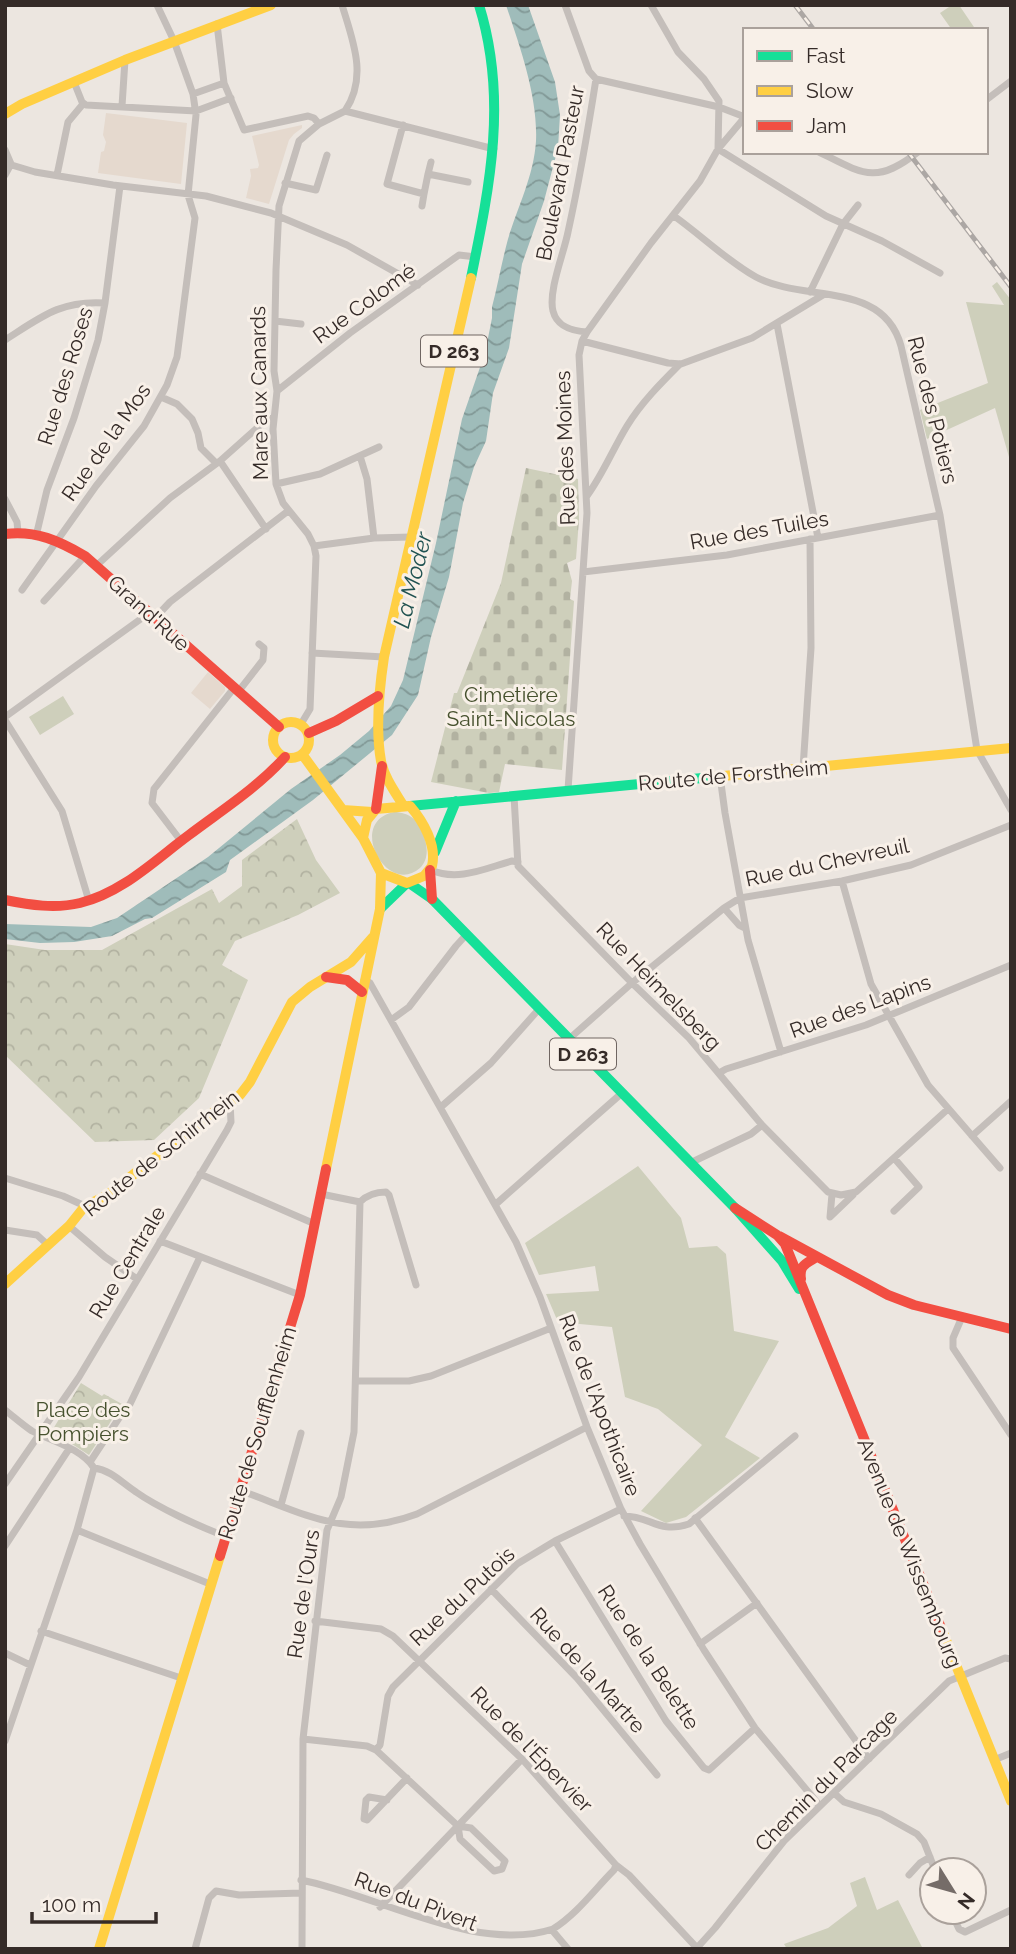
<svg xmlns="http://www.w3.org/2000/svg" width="1016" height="1954" viewBox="0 0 1016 1954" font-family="Raleway,sans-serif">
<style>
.grass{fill:#cecfbb}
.forest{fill:url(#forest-crowns)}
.cemetery{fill:url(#cemetery-stones)}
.plaza{fill:#e5d9ce}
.water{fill:url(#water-waves)}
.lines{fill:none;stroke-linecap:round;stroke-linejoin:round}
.street{stroke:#c4beba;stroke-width:7}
.fast{stroke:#16e098;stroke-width:10}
.slow{stroke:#ffcf43;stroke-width:10}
.jam{stroke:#f24e42;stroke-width:10}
.rail-casing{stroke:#aca7a4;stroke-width:5}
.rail{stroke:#f8f0e8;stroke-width:2.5;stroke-dasharray:8;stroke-linecap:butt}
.labels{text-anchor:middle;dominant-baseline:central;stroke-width:6;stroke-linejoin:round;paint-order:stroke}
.shield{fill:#f8f0e8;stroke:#706662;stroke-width:2}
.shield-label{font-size:19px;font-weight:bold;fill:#352b28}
.street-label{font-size:21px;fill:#352b28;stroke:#f8f0e8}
.park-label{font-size:21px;fill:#46512e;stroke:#f8f0e8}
.water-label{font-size:23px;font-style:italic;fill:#215352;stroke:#f8f0e8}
</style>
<defs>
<pattern id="forest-crowns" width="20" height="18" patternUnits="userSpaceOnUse" patternTransform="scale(1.75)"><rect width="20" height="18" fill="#cecfbb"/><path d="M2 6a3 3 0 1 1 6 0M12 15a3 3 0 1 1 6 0" fill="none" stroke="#b2b2a1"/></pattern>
<pattern id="cemetery-stones" width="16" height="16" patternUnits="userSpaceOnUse" patternTransform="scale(1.75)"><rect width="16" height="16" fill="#cecfbb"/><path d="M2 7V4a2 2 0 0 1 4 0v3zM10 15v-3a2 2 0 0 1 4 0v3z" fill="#b2b2a1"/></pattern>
<pattern id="water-waves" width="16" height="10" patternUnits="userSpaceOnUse" patternTransform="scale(1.75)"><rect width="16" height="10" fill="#9fbcba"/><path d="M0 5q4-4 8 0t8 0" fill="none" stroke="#829997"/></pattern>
</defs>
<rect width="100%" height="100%" fill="#ece6e0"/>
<!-- grass -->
<path class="grass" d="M952 5H959L976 30H952L940 13Z
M997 282 1011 300V464L995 408 927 439 920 410 988 383 966 302 1004 305 992 286Z
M63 696 74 714 40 735 29 717Z
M394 812C401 812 408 814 414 819 425 831 433 856 420 868 387 897 346 822 394 812Z
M638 1166 681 1218 689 1248 717 1246 726 1254 734 1331 779 1341 725 1437 760 1458 686 1517 666 1523 641 1511 702 1445 658 1409 625 1397 612 1327 558 1322 546 1294 599 1291 595 1266 539 1275 525 1243Z
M865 1877 877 1910 898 1900 923 1949H787L784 1944 828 1928 857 1906 850 1883Z"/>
<!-- forest -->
<path class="forest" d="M297 819 316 860 340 893 298 915 235 941 222 965 248 980 199 1098 154 1140 95 1142 5 1055V944L45 950H102L212 889 219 903 242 886V860Z
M81 1383 102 1396 104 1394 122 1404 89 1455 55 1433 53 1429Z"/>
<!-- cemetery -->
<path class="cemetery" d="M526 468 578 479 579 519 576 559 567 563 572 581 570 599 574 601 562 770 505 764 499 792 489 793 431 782 454 693H457L501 583Z"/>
<!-- plaza -->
<path class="plaza" d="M106 113 187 123 181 184 98 173 101 152 104 151 106 142 103 135Z
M302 125V128L294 134 289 140 269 204 246 198 251 176 250 169 258 168 259 165 252 136Z
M208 672 225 687V691L210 709 191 693Z"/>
<!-- water -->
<path class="water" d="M506 5H528L555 82 560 115 558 148 544 201 522 264 509 348 493 393 486 441 474 467 463 503 449 577 431 637 418 695 392 735 313 800 230 860 226 872 152 918 145 919 112 936 74 942 40 943 5 939V924L91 927 117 918 208 857 291 789 340 755 369 731 391 706 403 680 436 543 462 419 485 353 492 318V307C498 284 502 261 508 239 518 206 534 175 536 141 538 97 520 47 506 5Z"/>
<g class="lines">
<!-- street -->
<path class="street" d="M342 5C353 41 368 77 345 111
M565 5 589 71 596 79C588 130 579 182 568 232 564 253 548 291 553 311 557 327 572 331 587 332
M651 5 678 52 704 79 719 101 718 149 745 117
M217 24 224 83 244 130 308 116 314 118 319 124
M596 79 719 107 745 117
M74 82 82 102 86 105 196 111 231 98
M193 94 224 83
M986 100 1011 81
M122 106 125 60
M345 111 494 149
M403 125 387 184 424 194 428 174 468 182
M5 150 11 164 5 175
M819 152C863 174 876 185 918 152
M5 163 35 172 113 185 206 196 271 213 347 245 418 285
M428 174 431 162
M57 175 68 122 83 104
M285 183 316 190 327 155
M422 206 424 194
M674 216C701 235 727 261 756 277 804 303 883 280 901 346L940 515 977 750 1011 810
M810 292 843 224 858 205
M275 321 301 324
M777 324 818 538
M5 340C41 317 61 300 105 303
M582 341 668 363 681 364 752 338 823 295
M277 391 350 333 459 255 476 257
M161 397 177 404 192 419 198 433 201 448 216 463
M360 456 367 479 374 538
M220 461 266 529
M276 484 320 474 379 447
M587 496C603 474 613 449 627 426 641 403 661 383 680 364
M5 499 17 522 18 532
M37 532 47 490 74 418 98 340 105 303 120 186
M314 546 374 538 411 537
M96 566 170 498 220 461 266 420 274 417
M583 572 727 555 940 515
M22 590 96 486 144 426 167 385 177 357 195 218 188 195 196 115 193 94 174 41 157 5
M44 601 85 556
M155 618 170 602 288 511
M312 653 384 657
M238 692 263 660 264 648 259 644
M5 717 149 613
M5 720 62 811 89 901
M301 724 310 709 316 556 314 546 308 534 283 503 276 484 273 429 277 391 274 371 276 270 279 206 299 141 319 124 345 111
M803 768 811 648 810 539
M720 776 725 813 748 940 781 1052
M568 790 587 513 579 355 582 341 587 332 651 243 700 181 718 149 826 216 882 241 940 273
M514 796 518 866 632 983 689 1038 762 1125 751 1134 690 1163
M181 841 152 803 154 789 234 688
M431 870C458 882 486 868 512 861L518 862
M842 881 871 984 928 1085 1000 1168
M724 908 739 925 745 928
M364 980 370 983 516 1242 540 1297 587 1427 621 1509 640 1544 704 1650 755 1728 820 1806
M391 1020 409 1007 456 946 466 935
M569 1039 632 983 724 908 740 898 842 881 911 865 1011 825
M719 1073 726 1069 866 1025 1011 965
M442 1106 491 1063 539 1009
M762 1125 828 1192 841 1195 856 1192 948 1109
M972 1136 1011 1101
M894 1158 919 1187 894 1211
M200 1174 315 1224
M5 1178 63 1196 85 1206
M832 1194 830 1217 853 1195
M360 1202C367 1195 376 1192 386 1192L389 1195 416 1285
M496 1204 622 1093
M69 1226 105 1257 137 1279
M5 1230 37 1235 48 1245
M160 1241 300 1295
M962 1317 953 1338V1348L1011 1435
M357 1381H409L431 1376 551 1328
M5 1410C14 1417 23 1425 32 1431 51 1441 81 1448 94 1468 111 1470 122 1483 136 1492 157 1507 200 1527 225 1536
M90 1462 123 1412 130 1404 200 1257
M5 1484 79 1377 227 1130 231 1122 230 1102
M239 1490C304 1513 346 1541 417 1514L587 1427
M281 1505 301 1433
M624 1516C651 1516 658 1534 689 1524L795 1436
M695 1518 869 1759
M77 1530 210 1584
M555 1541 666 1721 704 1768 709 1770 755 1728
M5 1546 69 1449
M491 1589 577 1678 657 1775
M315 1621 381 1629 393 1636 522 1759 616 1865 629 1875 697 1948
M41 1631 181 1678
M700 1644 757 1603
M5 1653 30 1665
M303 1739 367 1746 376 1750 458 1826
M5 1741 77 1530 94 1468
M376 1750 380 1745 388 1696 393 1687 517 1564 555 1541 621 1509
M994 1760 1011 1753
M834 1793 844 1802 881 1814 917 1834 924 1842 935 1870
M387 1800 369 1797 366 1800 364 1819 367 1820 407 1778
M458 1826 471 1828 505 1861 502 1869 494 1871 460 1839Z
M909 1875 920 1863 930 1857
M301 1880C378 1895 476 1954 553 1929 577 1914 595 1889 614 1870L616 1865
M380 1907 522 1759
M951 1912 959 1929 965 1932 1011 1910
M552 1930 568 1949
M195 1949 209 1898 216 1891 239 1895 301 1893
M302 1949 303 1739 327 1530 341 1497 354 1432 360 1202 321 1194
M696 1949 715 1928 784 1841 949 1681 1005 1658 1011 1659"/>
<!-- fast -->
<path class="fast" d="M471 278C490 185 508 98 479 5
M410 806 713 777
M435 852 456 801
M409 883 432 899 735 1208 782 1261 799 1289
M380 909 407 883"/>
<!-- slow -->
<path class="slow" d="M5 114 22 104 125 60 271 5
M273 740a18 18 0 1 1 36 0a18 18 0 1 1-36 0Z
M302 754 363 838 381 873 407 883 424 876 432 866C437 845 423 821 410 806L376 809 367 820 363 838
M713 777 1011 748
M403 805C395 792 384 777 381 761 375 727 379 690 384 657L471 278
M343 810 372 812
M326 1169 380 909 381 873
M5 1284 69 1226 85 1206 106 1196 208 1116 240 1095 250 1082 292 1002 310 987 351 962 373 937
M941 1628 1011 1801
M99 1949 220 1556"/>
<!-- jam -->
<path class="jam" d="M5 534C36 530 59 541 85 556L279 727
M309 733 336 721 378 696
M376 809 382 766
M430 870 432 899
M5 900C30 905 55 909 80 903 122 893 155 860 189 835 222 810 257 788 285 757
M326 977 347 980 362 992
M735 1208 777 1235 785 1244 941 1628
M779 1236 888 1295 914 1305 1011 1329
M801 1279C799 1266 805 1264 815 1258
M220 1556 300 1295 326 1169"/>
<defs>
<path id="rail" d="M795 5 814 30
M908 152 1011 287"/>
</defs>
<!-- rail casing -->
<use href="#rail" class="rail-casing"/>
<!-- rail -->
<use href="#rail" class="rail"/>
</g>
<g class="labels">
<!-- shield labels -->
<g class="shield">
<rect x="421" y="335.5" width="66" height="31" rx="5"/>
<rect x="550" y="1038.5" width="66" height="31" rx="5"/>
</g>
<g class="shield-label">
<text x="454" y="351">D 263</text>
<text x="583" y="1054">D 263</text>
</g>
<!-- street labels -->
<g class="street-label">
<text transform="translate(560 173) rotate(-79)">Boulevard Pasteur</text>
<text transform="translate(364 303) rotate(-36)">Rue Colomé</text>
<text transform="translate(65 376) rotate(-73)">Rue des Roses</text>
<text transform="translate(259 393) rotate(-91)">Mare aux Canards</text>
<text transform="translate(933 410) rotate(76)">Rue des Potiers</text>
<text transform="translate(106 442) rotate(-55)">Rue de la Mos</text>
<text transform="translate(565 448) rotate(-92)">Rue des Moines</text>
<text transform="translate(759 530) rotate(-10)">Rue des Tuiles</text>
<text transform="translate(149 613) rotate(42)">Grand'Rue</text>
<text transform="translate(733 775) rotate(-5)">Route de Forstheim</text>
<text transform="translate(827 862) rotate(-12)">Rue du Chevreuil</text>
<text transform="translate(659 986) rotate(46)">Rue Heimelsberg</text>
<text transform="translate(860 1006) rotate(-20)">Rue des Lapins</text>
<text transform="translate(161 1153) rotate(-38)">Route de Schirrhein</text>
<text transform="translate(127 1262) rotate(-59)">Rue Centrale</text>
<text transform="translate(600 1405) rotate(69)">Rue de l'Apothicaire</text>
<text transform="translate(257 1433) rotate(-73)">Route de Soufflenheim</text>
<text transform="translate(910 1553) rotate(68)">Avenue de Wissembourg</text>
<text transform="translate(303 1594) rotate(-82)">Rue de l'Ours</text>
<text transform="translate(462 1596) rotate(-43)">Rue du Putois</text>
<text transform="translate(649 1657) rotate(57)">Rue de la Belette</text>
<text transform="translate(588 1670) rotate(48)">Rue de la Martre</text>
<text transform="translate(532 1749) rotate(46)">Rue de l'Épervier</text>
<text transform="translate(826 1780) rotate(-45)">Chemin du Parcage</text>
<text transform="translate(416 1901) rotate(21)">Rue du Pivert</text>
</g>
<!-- park labels -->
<g class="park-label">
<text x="511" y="694">Cimetière<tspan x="511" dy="24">Saint-Nicolas</tspan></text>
<text x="83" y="1409">Place des<tspan x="83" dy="24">Pompiers</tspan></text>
</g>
<!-- water labels -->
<g class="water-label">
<text transform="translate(412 580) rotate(-76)">La Moder</text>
</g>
</g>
<!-- border -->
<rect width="1016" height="1954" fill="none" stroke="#352b28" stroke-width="14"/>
<!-- legend -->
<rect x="743" y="28" width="245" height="126" fill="#f8f0e8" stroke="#aaa19b" stroke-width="2"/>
<rect x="757" y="51" width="35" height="10" fill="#16e098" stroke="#aaa19b" stroke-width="2"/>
<text x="806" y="63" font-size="21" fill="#352b28">Fast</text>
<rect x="757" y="86" width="35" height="10" fill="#ffcf43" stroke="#aaa19b" stroke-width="2"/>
<text x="806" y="98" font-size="21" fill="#352b28">Slow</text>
<rect x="757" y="121" width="35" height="10" fill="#f24e42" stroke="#aaa19b" stroke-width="2"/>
<text x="806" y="133" font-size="21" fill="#352b28">Jam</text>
<!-- north arrow -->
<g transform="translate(953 1891) rotate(127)"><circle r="33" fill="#f8f0e8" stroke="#aaa19b" stroke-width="2"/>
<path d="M0-5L12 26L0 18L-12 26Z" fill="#756c68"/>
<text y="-10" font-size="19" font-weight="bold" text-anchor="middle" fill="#352b28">N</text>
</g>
<!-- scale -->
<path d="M32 1912v10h124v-10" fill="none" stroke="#352b28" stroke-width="3.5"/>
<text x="42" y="1912" font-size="21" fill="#352b28" stroke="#f8f0e8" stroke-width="5" paint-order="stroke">100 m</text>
</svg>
